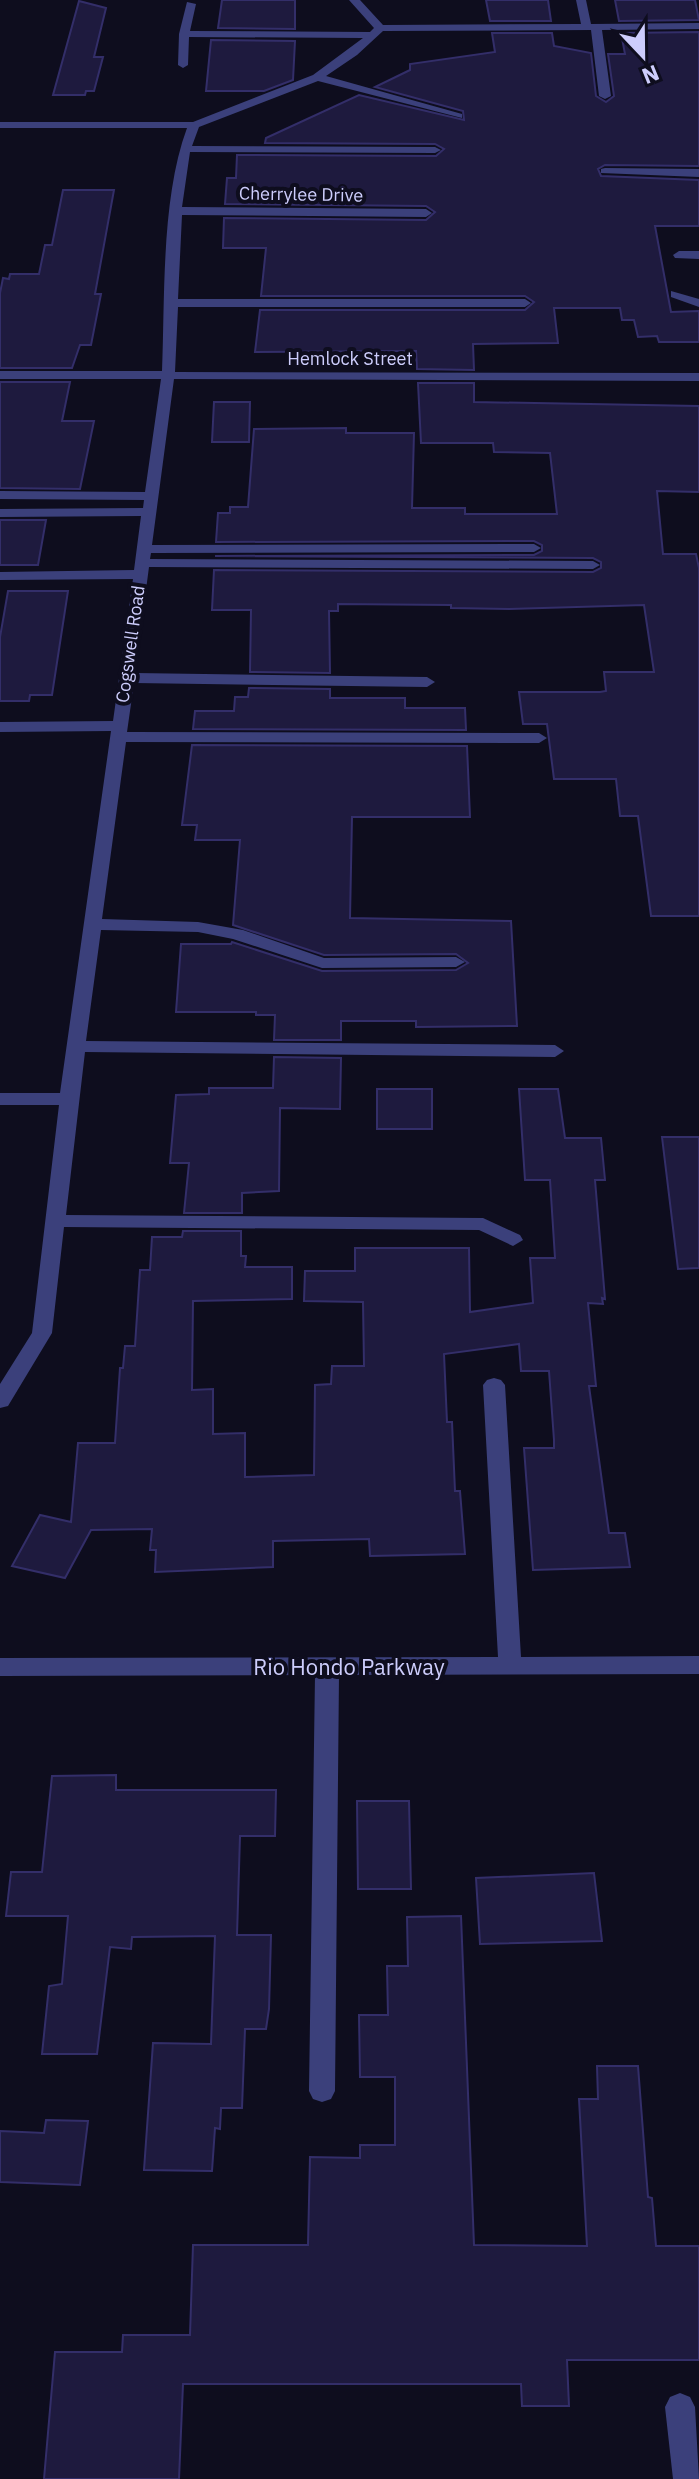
<svg xmlns="http://www.w3.org/2000/svg" width="699" height="2479" viewBox="0 0 699 2479" font-family="'IBM Plex Sans',sans-serif">
<style>
.building{fill:#1e1a3e;stroke:#332e69;stroke-width:2}
.lines{fill:none;stroke-linecap:round;stroke-linejoin:round}
.minor{fill:#3b407b;fill-rule:evenodd}
.labels{text-anchor:middle;dominant-baseline:central;stroke-width:8;stroke-linejoin:round;paint-order:stroke}
.far-street-label{font-size:18px;fill:#cdcdfc;stroke:#0e0d1e}
.street-label{font-size:22px;fill:#cdcdfc;stroke:#0e0d1e}
</style>
<rect width="100%" height="100%" fill="#0e0d1e"/>
<!-- building -->
<path class="building" d="M222 0H295V29L218 28Z
M486 0H548L551 21H490Z
M615 0H695L699 20 619 21Z
M79 1 106 8 94 57H103L94 91H86L85 95H53Z
M699 32V166L605 165 598 169 601 176 699 180V226H655L671 312 699 311V342H659L657 336 638 337 634 320H622L620 308H554L558 343 473 344 474 370 417 369 416 351 255 352 260 310H525L534 302 525 296H261L266 248H223L224 218 426 220 435 212 426 206 225 204 227 178H236L237 155 436 156 444 149 435 144 265 143 266 138 359 95 464 120 463 111 375 87 410 70V64L495 52 492 33H552L554 46 591 53 596 96 606 102 614 96 608 54H625L621 33Z
M211 40 295 41 293 80 264 91H206Z
M63 190H114L95 294H101L91 345H80L72 368H0V293L3 278 9 279 10 274H39L45 245H52Z
M0 382H70L62 421H94L80 489 0 488Z
M418 383H474V402L699 406V492L657 491 663 554H696L699 568V916H651L638 816H620L616 779H554L547 724H523L519 692H600L606 691 604 672H654L644 605 509 609 451 608V605L338 604V611H329L330 673 250 672 251 610H212L214 570 593 572 601 568V562L593 558 215 556 534 555 542 551V545L534 541 216 542 218 513H230V507H248L254 429 346 428V433H414L412 508H465V514H557L550 453 494 452 493 443H421Z
M214 402H250L249 442H212Z
M0 520H46L38 565H0Z
M8 591H68L52 695H30L29 701H0V637Z
M249 688 330 689V698H405V708H465L466 730 193 729 195 711H234L235 697H248Z
M192 745 467 746 470 817H352L350 918 511 921 517 1026 416 1027V1021H341V1040H274L275 1015H256V1012H176L181 944H231L232 942 322 971 456 970 468 963 456 954 324 955 233 925 240 840H195L197 825H182Z
M274 1057 341 1058 340 1109 280 1108 279 1191 242 1193V1213H184L189 1163H170L176 1095 209 1094V1088H273Z
M377 1089H432V1129H377Z
M519 1089H558L565 1138H601L605 1180H595L605 1299 602 1298 603 1304 588 1303 596 1386H589L609 1533H625L630 1567 533 1570 524 1448H554V1440L549 1371H521L519 1344 444 1354 447 1422H452L455 1491H460L465 1554 370 1556 369 1539 273 1541V1567L155 1572 156 1550H150L152 1529 91 1530 65 1578 12 1566 40 1515 71 1522 78 1443H115L120 1368H123L125 1346H135L140 1270H150L152 1237H182L183 1231H241V1256H246L245 1267H292V1299L193 1301 192 1390 213 1389V1434L245 1433V1477L314 1475 315 1385 331 1384 332 1366H364L363 1302 304 1301 305 1271H355V1248H469L470 1312 533 1303 530 1258H555L550 1180H525Z
M662 1137H699V1268L678 1269Z
M116 1775V1790H276L275 1836H240L237 1935H271L269 2009 266 2029H245L242 2108H221L220 2129 215 2128 212 2171 144 2170 153 2043 211 2044 215 1936 132 1937 131 1949 110 1947 97 2054H42L49 1986 62 1984 68 1916H6L11 1872H42L52 1776Z
M357 1801H409L411 1889H358Z
M594 1873 602 1941 480 1944 476 1878Z
M461 1916 474 2245 587 2246 579 2099H598L597 2066H638L648 2197 652 2198 656 2246H699V2360H567L569 2406H522L521 2384H183L179 2479H44L55 2352H122L123 2335H190L193 2245H308L310 2157 360 2158V2145H395V2077H360L359 2015H388L387 1966H408L407 1917Z
M46 2120 88 2121 80 2185 0 2182V2131L44 2133Z"/>
<g class="lines">
<!-- minor -->
<path class="minor" d="M349 0H360L383 25 581 24 576 0H586L591 24 699 23V29L602 30 611 96 605 99 599 96 591 30 383 31 357 55 326 76 462 114V118L318 81 199 127 192 146 435 147 441 150 435 153 190 152 182 207 426 209 432 213 426 217 182 215 178 299H525L531 303 525 307H178L175 372 699 373V381L174 379 152 545 534 544 541 548 534 552 151 553 150 559 593 561 600 565 593 569 149 567 135 673 427 677 435 682 427 687 134 683 127 732 539 733 547 738 539 743 126 742 102 919 198 922 243 930 324 958 456 957 465 962 456 967 322 968 233 939 198 932 101 930 86 1041 555 1045 564 1051 555 1057 85 1052 66 1215 483 1218 520 1235 523 1240 513 1246 479 1230 64 1227 52 1333 8 1406 0 1408V1384L32 1333 59 1105H0V1093H60L111 731 0 732V722L113 721 133 579 0 580V572L134 570 141 516 0 517V509L143 508 144 500 0 499V491L145 492 161 379H0V371H162C165 297 161 198 187 128H0V122H193L313 75 363 38 189 37 188 65 183 68 178 65 179 34 187 2 196 4 190 31 370 32 374 28Z
M605 168 699 169V177L601 173V169Z
M679 251H699V259L675 258 673 255Z
M671 291 699 299V307L671 297Z
M494 1378 501 1380 505 1385 521 1657 699 1656V1674L339 1675 335 2091 331 2099 322 2102 313 2099 309 2091 315 1675 0 1676V1658L498 1657 483 1385 487 1380Z
M680 2393 690 2397 695 2407 699 2479H673L665 2407 670 2397Z"/>
</g>
<g class="labels">
<!-- far-street labels -->
<g class="far-street-label">
<text transform="translate(301 194) rotate(1)">Cherrylee Drive</text>
<text x="350" y="358">Hemlock Street</text>
<text transform="translate(130 644) rotate(-82)">Cogswell Road</text>
</g>
<!-- street labels -->
<g class="street-label">
<text x="349" y="1666">Rio Hondo Parkway</text>
</g>
</g>
<!-- north arrow -->
<g transform="translate(643 56) rotate(158)" stroke="#0e0d1e" stroke-width="6" paint-order="stroke">
<path d="M0-6L14 30L0 20L-14 30Z" fill="#cdcdfc"/>
<text y="-12" font-size="22" font-weight="bold" text-anchor="middle" fill="#cdcdfc">N</text>
</g>
</svg>
